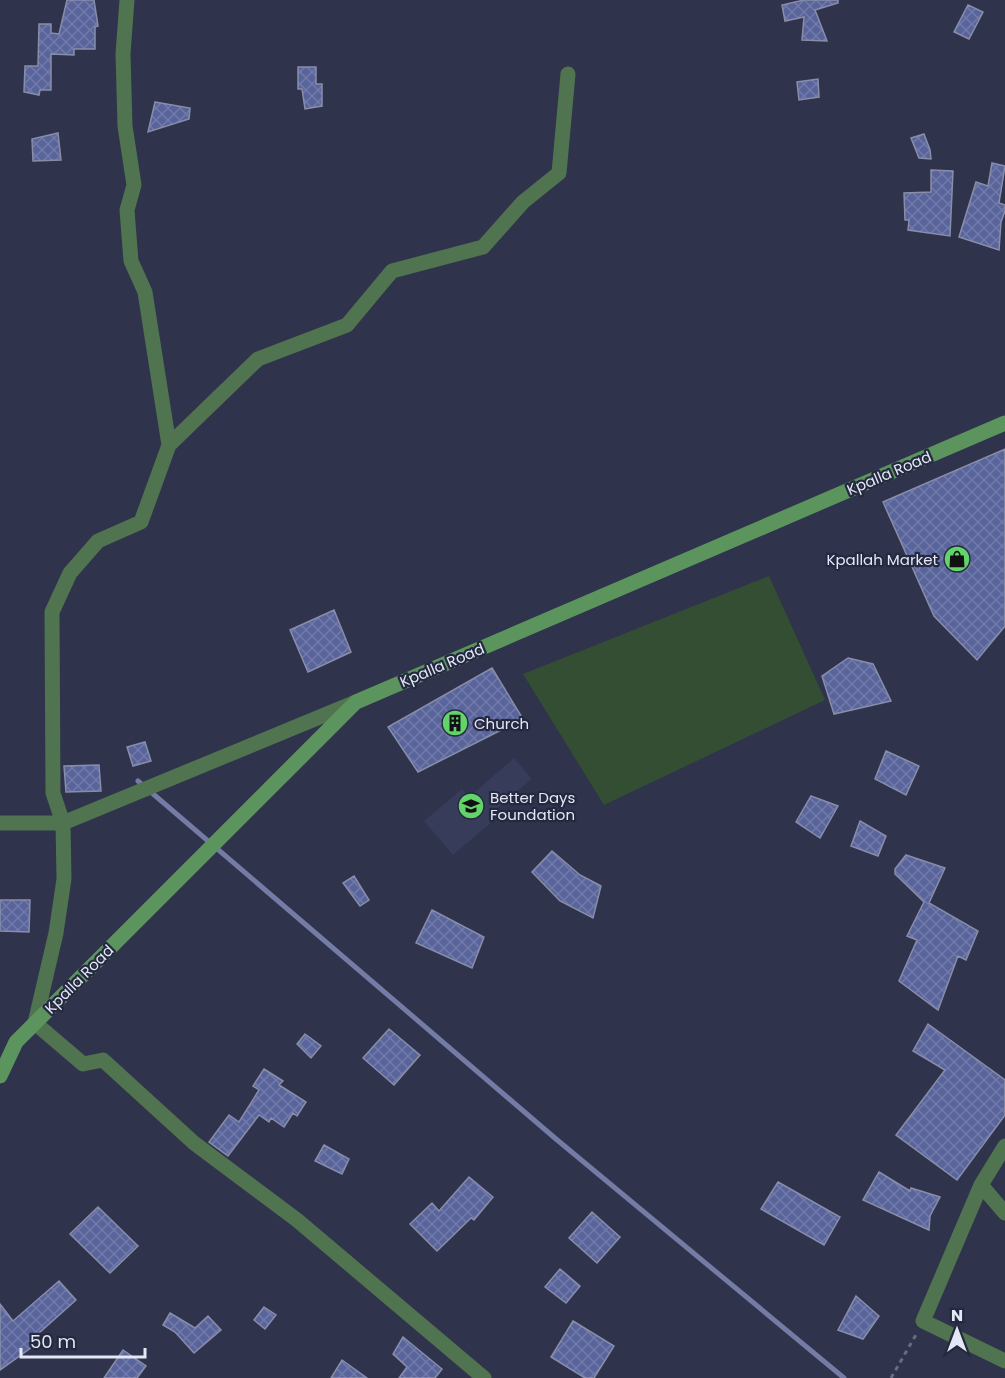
<svg xmlns="http://www.w3.org/2000/svg" width="1005" height="1378" viewBox="0 0 1005 1378" font-family="Poppins,sans-serif">
<style>
.built{fill:#363c59}
.grass{fill:#344e34}
.lines{fill:none;stroke-linecap:round;stroke-linejoin:round}
.stream{stroke:#747ba5;stroke-width:5}
.building{fill:url(#building-cross-hatch);stroke:#888eaa;stroke-width:1.5}
.path{stroke:#686c81;stroke-width:3;stroke-dasharray:4.5 4.5;stroke-linecap:butt}
.street{stroke:#507350;stroke-width:15}
.secondary{stroke:#5c945d;stroke-width:15}
.labels{text-anchor:middle;dominant-baseline:central;stroke-width:4.5;stroke-linejoin:round;paint-order:stroke}
.street-label{font-size:15px;fill:#e3e7f6;stroke:#252940}
.poi-label{font-size:15px;fill:#e3e7f6;stroke:#252940;text-anchor:start}
</style>
<defs>
<pattern id="building-cross-hatch" width="8" height="8" patternUnits="userSpaceOnUse" patternTransform="scale(1.5)"><rect width="8" height="8" fill="#59649b"/><path d="M0 0l8 8M0 8l8-8" fill="none" stroke="#717aaa"/></pattern>
</defs>
<rect width="100%" height="100%" fill="#2f334b"/>
<!-- built -->
<path class="built" d="M514 758 532 779 489 815 493 821 453 855 424 821 462 789 469 797Z"/>
<!-- grass -->
<path class="grass" d="M769 576 825 700 604 805 523 674Z"/>
<g class="lines">
<!-- stream -->
<path class="stream" d="M138 781 556 1139 844 1378"/>
</g>
<!-- building -->
<path class="building" d="M67 0H94L98 26 95 27V49H74V55L51 54V90H40L39 95 24 92 25 66H38L39 24H51V33L59 34Z
M804 0H838V3L815 10 827 41 802 40 804 17 785 21 782 5Z
M968 5 983 12 969 39 954 32Z
M298 67H316V84H322V106L305 109 302 89H298Z
M818 79 819 97 799 100 797 82Z
M155 102 190 108 189 119 148 132Z
M58 133 61 160 33 161 32 139Z
M924 134 930 150 931 159 919 158 911 138Z
M992 163 1005 166 999 203 1005 205V211L1001 222 999 250 959 237 976 182 988 186Z
M931 170 953 171 950 236 908 230 909 220H905L904 193 931 192Z
M1005 449V626L977 660 934 616 883 502Z
M334 610 351 652 308 672 290 630Z
M848 658 873 664 891 701 834 714 822 676Z
M492 668 523 719 418 772 388 727Z
M145 742 151 761 133 766 127 747Z
M886 751 919 766 906 795 875 779Z
M99 765 101 791 66 792 64 766Z
M811 796 838 806 820 838 796 822Z
M860 821 886 836 878 856 851 846Z
M552 851 580 875 601 886 593 918 560 901 532 872Z
M906 855 945 868 929 903 978 931 966 960 958 956 938 1010 899 981 917 940 907 936 924 902 895 874V869Z
M354 876 369 900 360 906 343 883Z
M0 900H30L29 932 0 931Z
M432 910 484 937 472 968 416 943Z
M928 1024 1005 1080V1115L957 1180 896 1135 945 1070 913 1051Z
M389 1029 420 1055 394 1085 363 1058Z
M305 1034 321 1046 311 1058 297 1044Z
M264 1069 283 1081 279 1085 306 1102 297 1116 293 1113 284 1127 271 1118 269 1122 259 1115 228 1156 209 1142 229 1115 239 1122 259 1090 253 1086Z
M324 1145 349 1159 342 1174 315 1161Z
M879 1172 910 1191 911 1188 940 1197 930 1216 929 1230 863 1200Z
M469 1177 493 1197 474 1220 471 1218 437 1251 410 1224 432 1203 439 1211Z
M778 1182 840 1217 824 1245 761 1209Z
M98 1207 138 1246 110 1273 70 1234Z
M592 1212 620 1237 597 1263 569 1238Z
M560 1269 580 1286 566 1303 545 1287Z
M59 1281 76 1300 29 1342 32 1347 0 1370V1304L13 1321Z
M856 1296 879 1316 863 1339 838 1330Z
M264 1307 276 1315 265 1329 254 1320Z
M170 1313 195 1328 208 1316 221 1330 194 1353 175 1332 163 1325Z
M573 1321 614 1346 594 1378H585L551 1357Z
M403 1337 442 1369 435 1378H399L407 1367 393 1354Z
M123 1350 146 1366 137 1378H104Z
M342 1360 367 1378H331Z"/>
<g class="lines">
<!-- path -->
<path class="path" d="M891 1378 917 1333"/>
<!-- street -->
<path class="street" d="M127 0 123 54 125 126 134 185 127 210 131 261 145 292 169 445 258 359 347 325 392 271 483 247 523 202 559 173 568 74
M169 445 141 522 98 541 70 573 52 612 53 793 63 823 64 879 56 933 35 1023 83 1064 103 1060 194 1143 297 1220 484 1378
M0 823H63L356 702
M1005 1146 981 1185 1005 1213
M981 1185 923 1321 1005 1361"/>
<!-- secondary -->
<path class="secondary" d="M0 1076 16 1042 356 702 1005 423"/>
</g>
<!-- icons -->
<defs>
<symbol id="shop-disc" viewBox="-11 -11 22 22"><circle r="9.5" fill="#62d469" stroke="#252940"/><path d="M-5-2.5h2.3a2.7 3.5 0 0 1 5.4 0H5L5.5 6h-11ZM-1.5-2.5h3a1.5 2.3 0 0 0-3 0Z" fill="#111"/></symbol>
<symbol id="building-disc" viewBox="-11 -11 22 22"><circle r="9.5" fill="#62d469" stroke="#252940"/><path d="M-4-6H4V6H1V3H-1V6H-4ZM-2.5-4.3h1.7v1.8h-1.7ZM.8-4.3h1.7v1.8H.8ZM-2.5-1h1.7V.8h-1.7ZM.8-1h1.7V.8H.8Z" fill="#111"/></symbol>
<symbol id="school-disc" viewBox="-11 -11 22 22"><circle r="9.5" fill="#62d469" stroke="#252940"/><path d="M0-5L7-2L0 1L-7-2ZM-4 1L0 2.5L4 1V4Q0 6-4 4Z" fill="#111"/></symbol>
</defs>
<g fill-rule="evenodd">
<use href="#shop-disc" x="942" y="544" width="30" height="30"/>
<use href="#building-disc" x="440" y="708" width="30" height="30"/>
<use href="#school-disc" x="456" y="791" width="30" height="30"/>
</g>
<g class="labels">
<!-- street labels -->
<g class="street-label">
<text transform="translate(889 473) rotate(-23)">Kpalla Road</text>
<text transform="translate(442 665) rotate(-23)">Kpalla Road</text>
<text transform="translate(79 979) rotate(-45)">Kpalla Road</text>
</g>
<!-- poi labels -->
<g class="poi-label">
<text x="938" y="559" text-anchor="end">Kpallah Market</text>
<text x="474" y="723">Church</text>
<text x="490" y="797">Better Days<tspan x="490" dy="17">Foundation</tspan></text>
</g>
</g>
<!-- north arrow -->
<g transform="translate(957 1330)" stroke="#252940" stroke-width="4.5" paint-order="stroke">
<path d="M0-4.5L10 22L0 15L-10 22Z" fill="#e3e7f6"/>
<text y="-9" font-size="16" font-weight="bold" text-anchor="middle" fill="#e3e7f6">N</text>
</g>
<!-- scale -->
<path d="M21 1348v9h124v-9" fill="none" stroke="#e3e7f6" stroke-width="3"/>
<text x="30" y="1348" font-size="18" fill="#e3e7f6" stroke="#252940" stroke-width="4.5" paint-order="stroke">50 m</text>
</svg>
